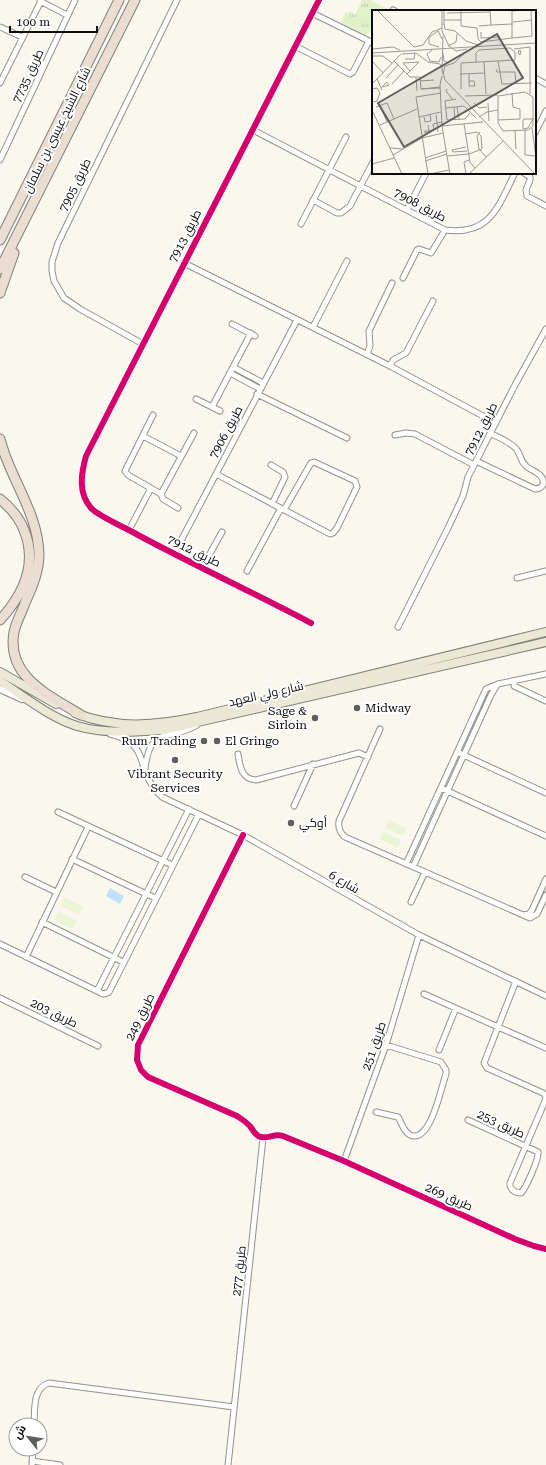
<svg xmlns="http://www.w3.org/2000/svg" width="546" height="1465" viewBox="0 0 546 1465" font-family="'Roboto Serif',Cairo,serif">
<style>
.grass{fill:url(#grass-tufts)}
.pitch{fill:#ebf5d5}
.water{fill:url(#water-ripples)}
.lines{fill:none;stroke-linecap:round;stroke-linejoin:round}
.minor-casing{stroke:#93928d;stroke-width:7}
.tertiary-casing{stroke:#93928d;stroke-width:8}
.primary-casing{stroke:#807f7a;stroke-width:10}
.motorway-casing{stroke:#807f7a;stroke-width:11}
.minor{stroke:#fefefc;stroke-width:5}
.tertiary{stroke:#fefefc;stroke-width:6}
.primary{stroke:#ece8d6;stroke-width:8}
.motorway{stroke:#eaded2;stroke-width:9}
.cycleway-casing{stroke:#fff;stroke-width:8}
.cycleway{stroke:#d6006c;stroke-width:6}
.poi-dot{fill:#5f5e5a;stroke:#fff;stroke-width:1.5}
.labels{text-anchor:middle;dominant-baseline:central;stroke-width:4;stroke-linejoin:round;paint-order:stroke}
.street-label{font-size:12px;fill:#0b0b0b;stroke:#fff}
.poi-label{font-size:12px;fill:#0b0b0b;stroke:#fff;text-anchor:start}
.inset-road{fill:none;stroke:#9a9993;stroke-width:1}
.view{fill:#5f5e5a;fill-opacity:0.15;stroke:#5f5e5a;stroke-width:2}
.inset-edge{fill:none;stroke:#0b0b0b;stroke-width:2}
</style>
<defs>
<pattern id="grass-tufts" width="24" height="20" patternUnits="userSpaceOnUse"><rect width="24" height="20" fill="#e1f2cb"/><path d="M3 7l-1-3M5 7V3M7 7l1-3M15 17l-1-3M17 17v-4M19 17l1-3" fill="none" stroke="#c0cead"/></pattern>
<pattern id="water-ripples" width="26" height="14" patternUnits="userSpaceOnUse"><rect width="26" height="14" fill="#c0e2f8"/><path d="M2 4q2-2 4 0t4 0M15 11q2-2 4 0t4 0" fill="none" stroke="#a4c1d3"/></pattern>
</defs>
<rect width="100%" height="100%" fill="#faf8ee"/>
<!-- grass -->
<path class="grass" d="M362 0H371L391 11H373V33L370 31 365 36 343 24 341 22 345 12 348 13 350 11 355 15Z"/>
<!-- pitch -->
<path class="pitch" d="M389 820 407 829 403 836 385 828Z
M383 832 401 840 398 848 380 839Z
M65 897 84 907 79 915 61 906Z
M59 911 77 921 72 929 54 920Z"/>
<!-- water -->
<path class="water" d="M110 888 124 896 120 904 106 896Z"/>
<g class="lines">
<defs>
<path id="minor" d="M40 1 67 15
M393 10 395 11
M312 13 373 43
M0 27 22 37
M295 46 350 74 353 72 369 41
M535 78 546 84
M0 83 41 1
M253 130 445 230C490 236 498 207 515 173
M535 133 546 111
M0 160 75 0
M524 173 530 177V180L526 190 527 196 546 206
M313 200 337 213H341L350 206 373 162
M407 210 426 173
M301 224 346 137
M184 263 390 366 496 423
M403 278 417 250 419 249 431 253 445 230
M232 324 255 336
M313 327 347 261
M143 344 80 309 64 298 54 281 52 271V262L58 243 177 0
M367 354 370 346 369 331 392 283
M390 366 393 360 406 353 433 301
M233 367 263 383
M230 373 260 389
M257 394 347 438
M196 399 220 411
M212 407 251 333
M153 415 125 471 128 475 161 494
M395 435 406 433 415 434 474 465
M143 436 181 456
M476 461 535 489C538 489 541 488 543 485 546 474 531 471 526 466 520 461 521 455 517 450 513 443 497 437 490 433
M271 465 283 472 285 477 272 504
M216 474 330 534 333 533 337 528 357 487 355 481 314 462 311 463 284 510
M178 508 163 499 161 494 194 433
M129 530 151 488
M174 554 297 320
M202 568 222 532
M247 571 281 508
M517 578 546 571
M311 623C254 593 196 566 138 535 128 529 98 516 91 508 78 493 81 474 86 456L319 0
M398 627 448 528 463 496 468 477 515 385 546 329
M514 681V686L546 701
M380 729 339 821C338 828 340 833 345 837L530 918 537 914 546 895
M110 734C118 736 127 739 133 745 140 751 142 762 145 771 149 782 153 789 162 797L243 835 419 935 546 996
M457 752 546 793
M238 754C240 766 241 779 256 780L359 753 368 757
M145 769C150 724 169 742 197 725
M441 788 546 836
M294 806 313 764
M189 809 97 991 103 994 107 993 109 992 199 814
M58 812 172 865
M243 835 138 1045 137 1060 141 1070 148 1077 237 1116C242 1119 246 1122 250 1126 253 1130 255 1136 261 1137 269 1139 274 1133 283 1136L344 1161 515 1239 534 1246 546 1249
M72 859 155 898
M406 864 486 689 498 684 546 674
M413 867 491 695 497 685
M25 877 56 892
M411 902 425 872
M523 915 529 914 532 910 546 879
M42 922 123 962
M0 944 97 991
M26 957 88 827
M424 994 498 1027 516 981
M0 998 98 1046
M546 1048 498 1027 484 1063 487 1068 543 1093 546 1096
M439 1050 456 1008
M376 1112 398 1117C402 1123 403 1131 410 1135 431 1144 441 1087 446 1074V1070L441 1062 386 1045
M468 1120 538 1152C539 1159 526 1188 521 1193 516 1193 512 1191 510 1186V1183L545 1101 546 1097
M344 1161 386 1045 419 935
M34 1425C35 1411 32 1388 49 1383L234 1407
M32 1461 60 1465
M32 1465 33 1449
M228 1465 263 1138"/>
<path id="tertiary" d="M0 689 22 699"/>
<path id="primary" d="M0 672 56 704
M0 681C25 697 49 717 77 726 105 734 134 732 163 730L546 642
M75 713C115 729 156 726 197 717L546 632"/>
<path id="motorway" d="M0 240 119 0
M0 269 135 0
M0 293 14 253
M0 439C2 446 4 453 7 460 19 491 38 519 39 554 39 572 32 587 25 603 22 612 16 622 14 632 6 677 49 695 81 715
M0 499C11 508 19 517 24 530 38 564 23 595 0 620"/>
</defs>
<!-- minor casing -->
<use href="#minor" class="minor-casing"/>
<!-- tertiary casing -->
<use href="#tertiary" class="tertiary-casing"/>
<!-- primary casing -->
<use href="#primary" class="primary-casing"/>
<!-- motorway casing -->
<use href="#motorway" class="motorway-casing"/>
<!-- minor -->
<use href="#minor" class="minor"/>
<!-- tertiary -->
<use href="#tertiary" class="tertiary"/>
<!-- primary -->
<use href="#primary" class="primary"/>
<!-- motorway -->
<use href="#motorway" class="motorway"/>
<defs>
<path id="cycleway" d="M311 623C254 593 196 566 138 535 128 529 98 516 91 508 78 493 81 474 86 456L319 0
M243 835 138 1045 137 1060 141 1070 148 1077 237 1116C242 1119 246 1122 250 1126 253 1130 255 1136 261 1137 269 1139 274 1133 283 1136L344 1161 515 1239 534 1246 546 1249"/>
</defs>
<!-- cycleway casing -->
<use href="#cycleway" class="cycleway-casing"/>
<!-- cycleway -->
<use href="#cycleway" class="cycleway"/>
</g>
<!-- markers -->
<g class="poi-dot">
<circle cx="357" cy="708" r="4"/>
<circle cx="315" cy="718" r="4"/>
<circle cx="204" cy="741" r="4"/>
<circle cx="217" cy="741" r="4"/>
<circle cx="175" cy="760" r="4"/>
<circle cx="291" cy="823" r="4"/>
</g>
<g class="labels">
<!-- street labels -->
<g class="street-label">
<text transform="translate(28 76) rotate(-65)">طريق 7735</text>
<text transform="translate(57 130) rotate(-64)">شارع الشيخ عيسى بن سلمان</text>
<text transform="translate(75 185) rotate(-64)">طريق 7905</text>
<text transform="translate(420 205) rotate(28)">طريق 7908</text>
<text transform="translate(185 236) rotate(-63)">طريق 7913</text>
<text transform="translate(481 429) rotate(-63)">طريق 7912</text>
<text transform="translate(226 432) rotate(-62)">طريق 7906</text>
<text transform="translate(194 551) rotate(26)">طريق 7912</text>
<text transform="translate(266 694) rotate(-13)">شارع ولي العهد</text>
<text transform="translate(344 882) rotate(30)">شارع 6</text>
<text transform="translate(54 1013) rotate(26)">طريق 203</text>
<text transform="translate(140 1017) rotate(-64)">طريق 249</text>
<text transform="translate(374 1046) rotate(-71)">طريق 251</text>
<text transform="translate(501 1124) rotate(25)">طريق 253</text>
<text transform="translate(449 1197) rotate(24)">طريق 269</text>
<text transform="translate(239 1271) rotate(-84)">طريق 277</text>
</g>
<!-- poi labels -->
<g class="poi-label">
<text x="365" y="708">Midway</text>
<text x="307" y="711" text-anchor="end">Sage &amp;<tspan x="307" dy="14">Sirloin</tspan></text>
<text x="196" y="741" text-anchor="end">Rum Trading</text>
<text x="225" y="741">El Gringo</text>
<text x="175" y="774" text-anchor="middle">Vibrant Security<tspan x="175" dy="14">Services</tspan></text>
<text x="299" y="823">أوكي</text>
</g>
</g>
<!-- overview -->
<g transform="translate(372 10)">
<rect width="164" height="164" fill="#faf8ee"/>
<path class="inset-road" d="M5 0 42 37 51 35 60 22 70 18M70 0V21L77 36 84 41 95 39M89 0V16L105 18 106 29 109 32 140 28V0M118 0 119 15 141 14M140 1 153 0M75 3 118 2M72 10H89M141 12 160 10M72 14 73 19 83 21 94 31 106 35M72 15V0M107 16 119 15M109 22V28L127 27M71 26 70 60 73 70 163 164M140 28 160 26 159 0M76 36 84 32 85 24M67 37 57 34V27L66 21 70 29M0 39 21 37 28 40M142 39 158 37V84M60 40 55 44 58 51 67 52 69 47M147 40 149 41 148 45 146 43ZM0 43 164 33M71 43 72 51 77 53M30 44 44 43 56 52 68 54 69 57M1 46H11L20 53M33 49H42L43 43M0 51 11 63M22 51 38 67H48L49 79M126 51 130 74 160 73M112 52 114 84M124 59 125 62H143L144 74M38 61 31 53 47 52M35 64 47 52M71 64 73 56 82 53 96 40M88 64 113 63M97 64V76H103L102 71H97M70 66 68 75 70 116 78 164M44 67 45 81M14 68 26 55M5 69 10 80M48 71 62 70M0 74 29 44M20 74 32 61M68 77 49 79 68 78M9 78 15 72 17 75 11 77M0 79 5 78 8 83 5 91 0 92M75 79 74 81 81 90M89 79V53L143 50V42L138 38 107 40 104 43V52M153 82 161 87V116L156 120 131 121 126 113V86ZM93 86 126 85M102 93 107 98 115 97M116 93 117 111M8 95 15 112M4 97 15 93 22 109M82 97 83 110M85 97 87 109M74 98 92 96 104 108M0 100 30 164M64 105 65 113 70 112M47 107 69 102M52 107 53 112 59 111 58 105M107 107 115 102 126 100M161 109 156 118 151 119V110L152 109H162M75 110 73 91 84 89M75 110 93 109 98 103M126 110 148 109V99L141 97 140 83M92 114 98 152 103 158M8 115 45 99M56 115 57 121V122L53 123V121H57L61 120H62L61 114 65 113 66 122M70 116 111 112M160 118 164 147M153 120V145L164 146M143 121 144 139M108 122 105 126 107 139 114 147M93 124 105 122 109 126 110 139 97 144M94 137 80 140 81 142 95 141M18 138 31 139M21 145 50 128 71 123M75 146 96 144M53 148 74 141M53 151 75 144M0 154 22 148M56 164 44 87 69 83M58 164 77 160M94 164 92 152 97 150M97 164 131 131"/>
<path class="view" d="M125 24 151 68 32 137 6 93Z"/>
<rect width="164" height="164" class="inset-edge"/>
</g>
<!-- north arrow -->
<g transform="translate(28 1437) rotate(300)"><circle r="19" fill="#ffffff" stroke="#9d9d9d"/>
<path d="M0-3L7 15L0 10L-7 15Z" fill="#5f5e5a"/>
<text y="-6" font-size="11" font-weight="bold" text-anchor="middle" fill="#0b0b0b">ش</text>
</g>
<!-- scale -->
<path d="M10 26v6h87v-6" fill="none" stroke="#0b0b0b" stroke-width="2"/>
<text x="16" y="26" font-size="12" fill="#0b0b0b" stroke="#ffffff" stroke-width="3" paint-order="stroke">100 m</text>
</svg>
